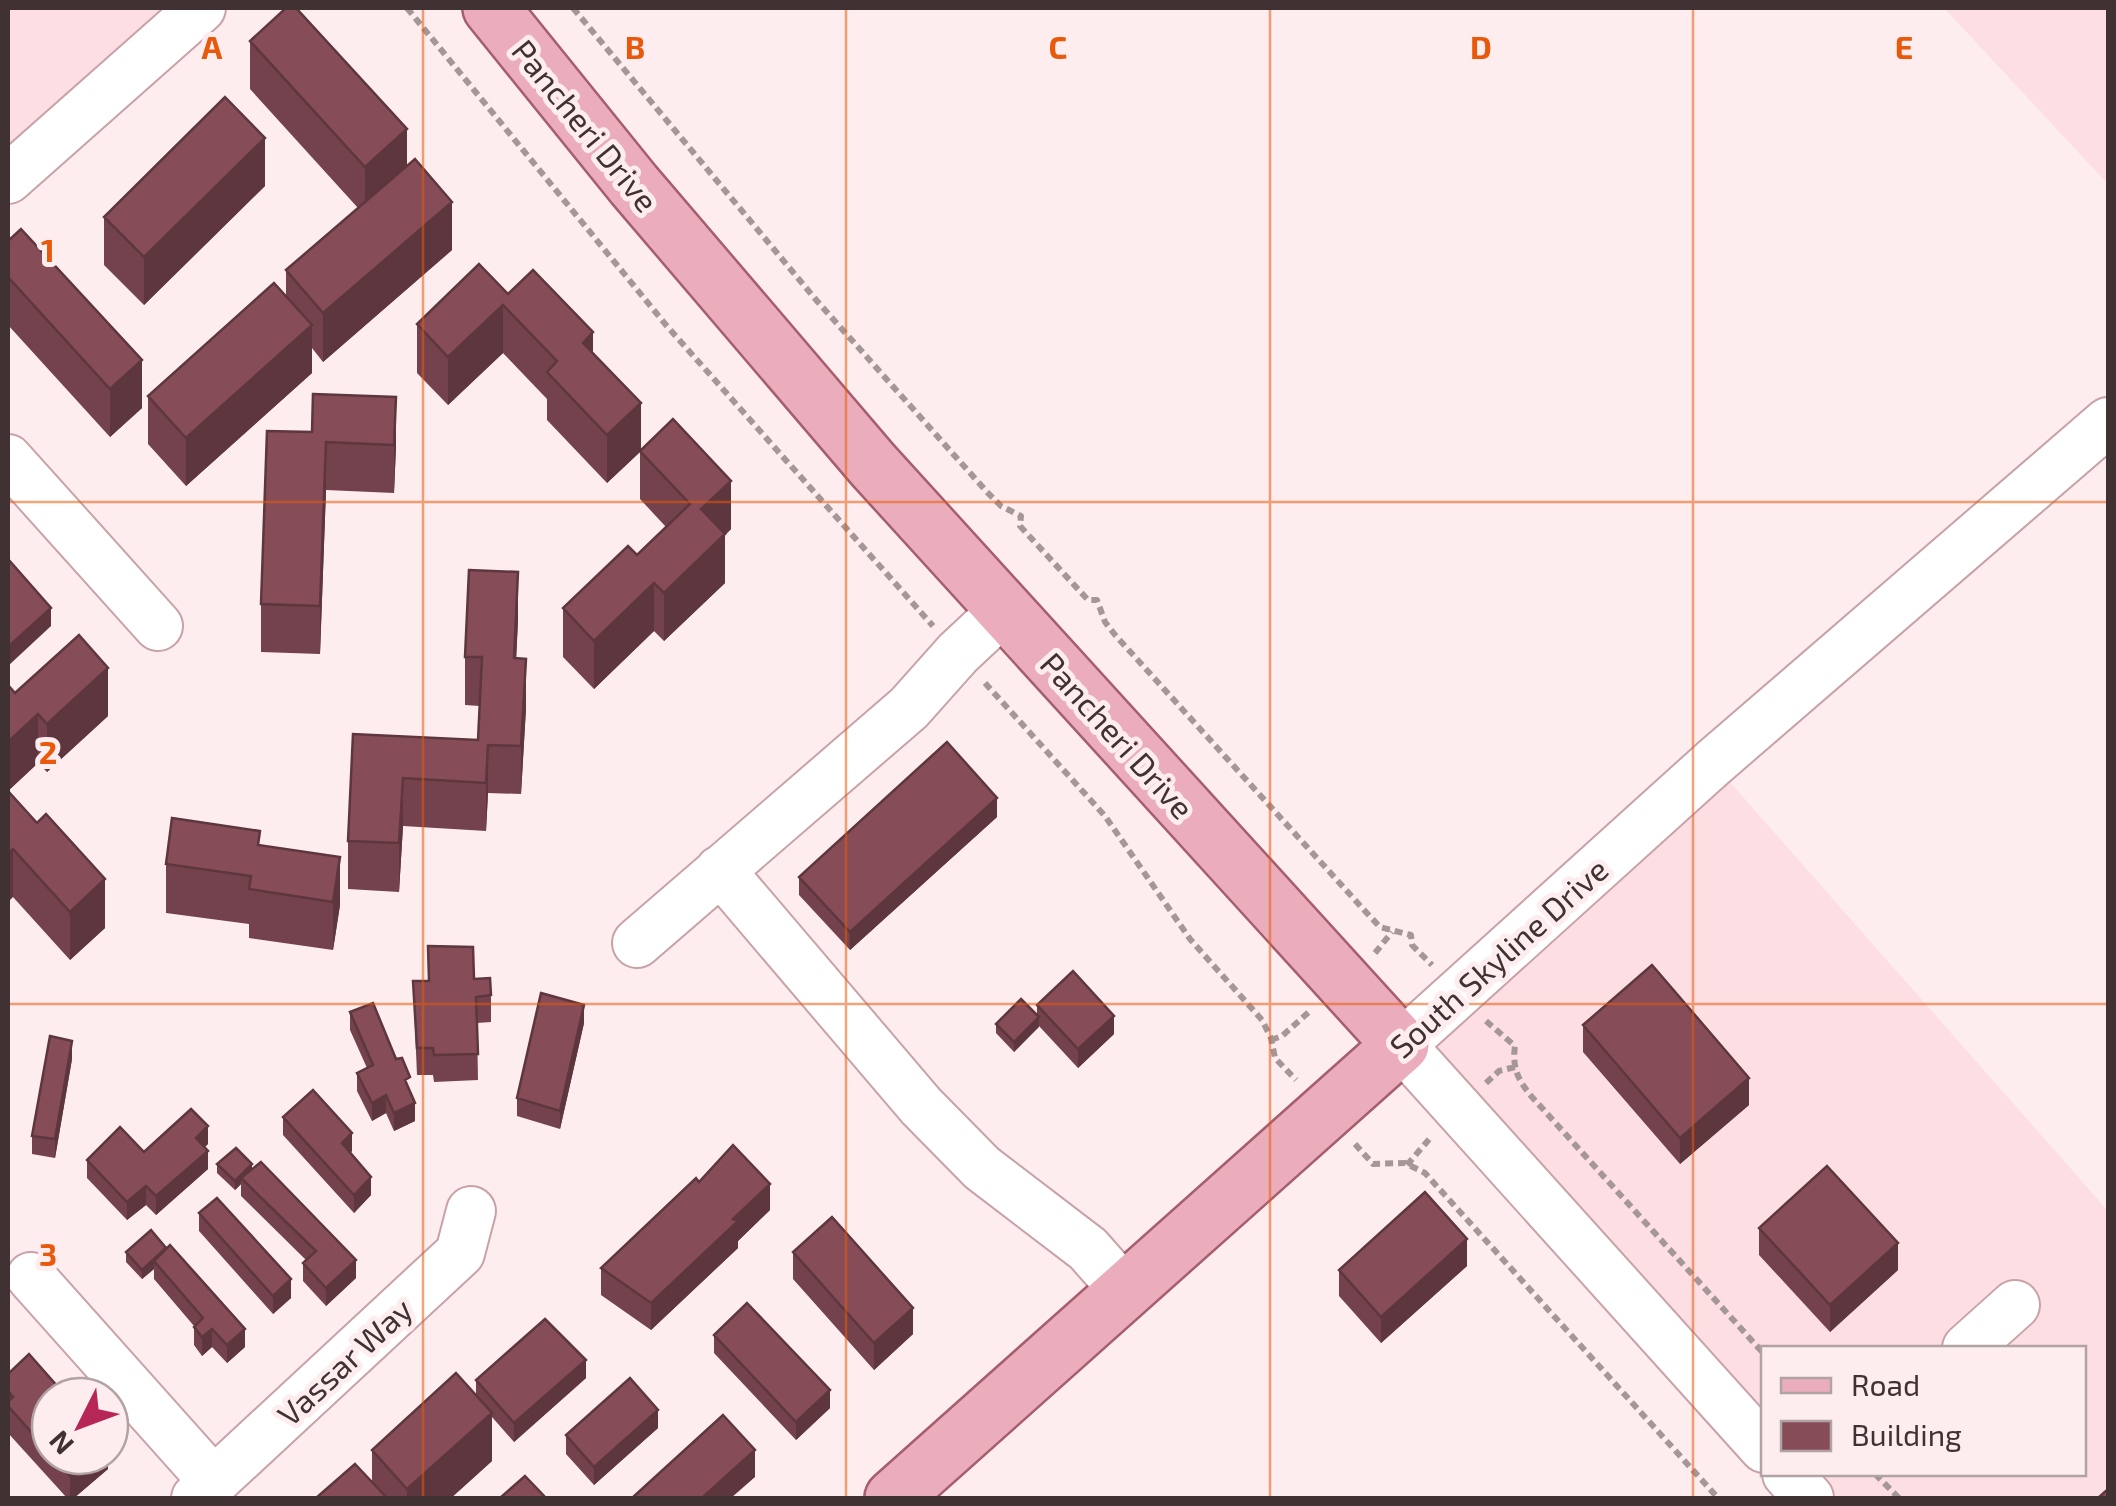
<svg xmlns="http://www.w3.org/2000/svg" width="2116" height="1506" viewBox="0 0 2116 1506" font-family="'Exo 2',sans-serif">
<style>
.built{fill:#fcdee3}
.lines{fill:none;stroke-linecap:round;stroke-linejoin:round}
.minor-casing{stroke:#c9a2a9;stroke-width:52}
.major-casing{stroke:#a65e6e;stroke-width:60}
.path{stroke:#a59698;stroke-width:6;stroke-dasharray:8 5;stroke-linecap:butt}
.minor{stroke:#fff;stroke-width:48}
.major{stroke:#ebadbb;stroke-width:55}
.wall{fill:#73424d}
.shaded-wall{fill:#5e363e}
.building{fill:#864d59;stroke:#5e363e;stroke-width:2.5}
.grid{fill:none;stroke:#e8590c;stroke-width:2.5;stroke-opacity:0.55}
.labels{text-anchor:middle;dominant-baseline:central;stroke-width:10;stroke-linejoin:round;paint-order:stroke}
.street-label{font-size:32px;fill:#403133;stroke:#fdedef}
.grid-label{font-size:32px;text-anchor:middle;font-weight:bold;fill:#e8590c;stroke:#fdedef;stroke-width:10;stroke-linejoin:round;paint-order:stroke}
</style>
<rect width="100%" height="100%" fill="#fdedef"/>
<!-- built -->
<path class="built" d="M8 8H203L8 179Z
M1944 8H2108V184Z
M1713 763 2108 1211V1498H1809L1787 1474H2084V1348H1764L1763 1448 1401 1045Z"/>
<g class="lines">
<defs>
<path id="minor" d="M8 179 201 8
M8 459 158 626
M720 870 921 1106 982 1168 1088 1249 1125 1291
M637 943 909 708 958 653 1004 610
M31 1277 214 1482
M1967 1348 2015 1305
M1764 1448 1401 1045 1713 763 2108 422
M1787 1474 1809 1498
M196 1498 460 1253 471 1211"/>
<path id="major" d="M491 8 634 185 873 465 1401 1045 893 1498"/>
</defs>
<!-- minor casing -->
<use href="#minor" class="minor-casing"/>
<!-- major casing -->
<use href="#major" class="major-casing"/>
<!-- path -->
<path class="path" d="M407 8 666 325 933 626
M573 8 817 301 987 492 1001 506 1021 516 1020 526 1088 600H1097L1105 622 1116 636 1365 911 1380 927 1411 935 1412 945 1432 965
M985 683 1105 816 1190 939 1262 1020 1271 1038 1275 1058 1296 1080
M1375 953 1392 932
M1486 1021 1515 1046C1512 1068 1518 1080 1532 1097L1764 1354
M1271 1040 1282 1036 1310 1011
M1486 1083 1499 1071 1515 1067
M1355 1144 1373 1164 1405 1163 1425 1173 1718 1498
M1407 1165 1431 1137
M1875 1474 1899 1498"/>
<!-- minor -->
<use href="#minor" class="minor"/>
<!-- major -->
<use href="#major" class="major"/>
</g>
<!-- wall -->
<path class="wall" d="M250 41 407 166 452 250 323 362 312 348V373L186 486 148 444V396L286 296V270L358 208 250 89Z
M265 186 144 305 104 265V217Z
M8 241 142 408 110 437 8 325Z
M508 294 593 353 641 450 731 529 725 535V583L664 641 654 631 594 689 563 657V608L637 555 666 527 640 499V452L607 483 547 420V399L503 353 448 405 417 373V324Z
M267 431 396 446 394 493 326 490 320 654 261 652V604Z
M518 620 516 658 526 708 521 794 488 793 486 831 403 826 399 892 348 889V841L353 734 478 740 480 706 465 705V657Z
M15 693 108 716 47 772 38 763 8 791Z
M8 791 105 928 70 960 13 897Z
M997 817 850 950 799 895V877Z
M260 845 340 905 333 950 249 938V924L166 913V864Z
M474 979 491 995V1022L477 1023 478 1080 434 1082 433 1075H417L413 981Z
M1037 1005 1114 1034 1078 1068 1039 1026 1014 1052 996 1033V1024L1037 1015Z
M350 1012 410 1091 415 1121 394 1131 386 1113 372 1121 357 1091V1073L367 1068 350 1030Z
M584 1023 560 1129 517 1116V1098Z
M1583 1025 1749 1105 1680 1164 1583 1052Z
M72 1059 55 1158 32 1154V1136Z
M283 1117 352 1151 350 1153 371 1195 354 1213 283 1135Z
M208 1144 204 1147 208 1169 156 1215 146 1205 127 1220 87 1178V1160Z
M217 1164 252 1169 356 1278 326 1306 303 1281V1263L306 1260 241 1196V1184L235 1190 217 1173Z
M699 1182 770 1210 738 1241V1248L651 1330 601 1295V1268Z
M199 1213 291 1298 273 1314 199 1231Z
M1759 1228 1898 1270 1830 1332 1759 1255Z
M151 1230 245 1347 227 1363 212 1347 202 1356 194 1345V1326L154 1279V1269L142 1279 126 1262V1252Z
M793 1252 913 1334 874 1370 793 1279Z
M1467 1266 1381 1343 1339 1296V1270Z
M714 1335 830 1408 796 1440 714 1353Z
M8 1374 50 1396V1456H108V1469L74 1498H67L8 1433Z
M586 1378 514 1442 492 1417V1461L451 1498H316L372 1482V1450L476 1394V1380Z
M658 1428 594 1485 566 1454V1435Z"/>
<!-- shaded-wall -->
<path class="shaded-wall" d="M407 129V178L365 216V167Z
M265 138V186L144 305V257Z
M452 202V250L323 362V313Z
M503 305V353L448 405V357Z
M312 325V373L186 486V438Z
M593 332V381L583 343Z
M142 360V408L110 437V389Z
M396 397V446L394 493V445Z
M641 403V451L607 483V435Z
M326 442V490L320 654V606Z
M731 481V529L725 535V583L664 641V593L701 509Z
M518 572V620L514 707V658Z
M654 583V631L594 689V641Z
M51 608V626L8 666V647Z
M526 659V708L521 794V746Z
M108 668V716L47 772V724Z
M38 714V763L8 791V742Z
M488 745V793L486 831V783Z
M403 778V826L399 892V843Z
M997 798V817L850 950V932Z
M13 849V897L8 902V854Z
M340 857V905L333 950V902Z
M105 879V928L70 960V912Z
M584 1005V1023L560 1129V1111Z
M1114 1016V1034L1078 1068V1049Z
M1039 1017V1027L1014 1052V1042Z
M72 1041V1059L55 1158V1139Z
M1749 1078V1105L1680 1164V1138Z
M386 1095V1113L372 1121V1103Z
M415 1103V1121L394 1131V1113Z
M208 1126V1144L196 1156V1138Z
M352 1133V1151L342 1162V1143Z
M208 1151V1169L156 1215V1196Z
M252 1164V1173L241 1178V1184L235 1190V1181Z
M371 1177V1195L354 1213V1195Z
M770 1184V1210L738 1241V1248L651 1330V1303Z
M146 1186V1205L127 1220V1202Z
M1467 1239V1266L1381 1343V1317Z
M1898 1243V1270L1830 1332V1305Z
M166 1248 154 1261V1269L142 1279V1270Z
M356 1260V1278L326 1306V1288Z
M291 1279V1298L273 1314V1296Z
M913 1308V1334L874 1370V1343Z
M212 1329V1347L202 1356V1337Z
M245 1329V1347L227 1363V1345Z
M586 1360V1378L514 1442V1423Z
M830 1390V1408L796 1440V1422Z
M658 1410V1428L594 1485V1467Z
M492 1413V1461L451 1498H407V1489Z
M755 1450V1477L731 1498H702Z
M92 1456H108V1469L74 1498H70V1476Z"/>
<!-- building -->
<path class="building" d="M286 8H296L407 129 365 167 250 41Z
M225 97 265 138 144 257 104 217Z
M415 159 452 202 323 313 286 270Z
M21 229 142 360 110 389 8 277V241Z
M479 264 508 294 533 270 593 332 583 343 641 403 607 435 547 372 557 361 503 305 448 357 417 324Z
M274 283 312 325 186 438 148 396Z
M313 394 396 397 394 445 326 442 320 606 261 604 267 431 312 432Z
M673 419 731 481 701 509 725 534 664 593 654 583 594 641 563 608 628 546 637 555 690 504 640 451Z
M8 559 51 608 8 647Z
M469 570 518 572 514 658 526 659 521 746 488 745 486 783 403 778 399 843 348 841 353 734 478 740 482 657H465Z
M79 635 108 668 47 724 38 714 8 742V685L15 693Z
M947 742 997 798 850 932 799 877Z
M8 791 37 823 46 814 105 879 70 912 13 849 8 854Z
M172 818 260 831 258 845 340 857 333 902 249 889 251 876 166 864Z
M428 946 473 947 474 979 490 978 491 995 476 997 478 1054 434 1055 433 1048H417L413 981H429Z
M1652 965 1749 1078 1680 1138 1583 1025Z
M1073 971 1114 1016 1078 1049 1037 1005Z
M541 993 584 1005 560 1111 517 1098Z
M1021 999 1039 1017 1014 1042 996 1024Z
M373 1003 396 1059 402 1058 410 1077 405 1080 415 1103 394 1113 386 1095 372 1103 357 1073 373 1065 350 1012Z
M50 1036 72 1041 55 1139 32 1136Z
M313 1090 352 1133 342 1143 371 1177 354 1195 283 1117Z
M191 1109 208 1126 196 1138 208 1151 156 1196 146 1186 127 1202 87 1160 120 1127 144 1152Z
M733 1145 770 1184 733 1219 738 1221 651 1303 601 1268 696 1178 699 1182Z
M236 1148 252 1164 235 1181 217 1164Z
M261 1162 356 1260 326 1288 303 1263 316 1251 241 1178Z
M1827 1166 1898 1243 1830 1305 1759 1228Z
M1425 1192 1467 1239 1381 1317 1339 1270Z
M217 1198 291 1279 273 1296 199 1213Z
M832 1217 913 1308 874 1343 793 1252Z
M151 1230 166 1248 142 1270 126 1252Z
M170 1245 245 1329 227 1345 212 1329 202 1337 194 1327 203 1318 154 1261Z
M747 1303 830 1390 796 1422 714 1335Z
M545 1319 586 1360 514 1423 476 1380Z
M29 1354 66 1396H50V1453L8 1406V1402L13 1397 8 1391V1374Z
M456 1373 492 1413 407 1489 372 1450Z
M630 1378 658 1410 594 1467 566 1435Z
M723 1415 755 1450 702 1498H632Z
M52 1456H92L70 1476Z
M355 1464 387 1498H316Z
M525 1476 546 1498H500Z
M2108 1489V1498H2098Z"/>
<!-- grid -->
<path class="grid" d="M423 8V1498M846 8V1498M1270 8V1498M1693 8V1498M8 502H2108M8 1004H2108"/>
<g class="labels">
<!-- street labels -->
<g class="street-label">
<text transform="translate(586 125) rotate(51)">Pancheri Drive</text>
<text transform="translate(1118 735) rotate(48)">Pancheri Drive</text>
<text transform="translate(1498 957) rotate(-42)">South Skyline Drive</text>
<text transform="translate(344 1361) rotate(-43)">Vassar Way</text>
</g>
</g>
<g class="grid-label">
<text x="212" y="59">A</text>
<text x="635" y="59">B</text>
<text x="1058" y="59">C</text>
<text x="1481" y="59">D</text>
<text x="1904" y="59">E</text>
<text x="48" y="262">1</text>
<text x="48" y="764">2</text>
<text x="48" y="1266">3</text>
</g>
<!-- border -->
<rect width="2116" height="1506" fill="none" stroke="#403133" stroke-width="20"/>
<!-- legend -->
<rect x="1761" y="1346" width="325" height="130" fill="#fdedef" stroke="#b1a2a4" stroke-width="2.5"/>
<rect x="1781" y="1378" width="50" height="15" fill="#ebadbb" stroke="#b1a2a4" stroke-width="2.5"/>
<text x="1851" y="1396" font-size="30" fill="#403133">Road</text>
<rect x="1781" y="1421" width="50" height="30" fill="#864d59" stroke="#b1a2a4" stroke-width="2.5"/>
<text x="1851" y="1446" font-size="30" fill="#403133">Building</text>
<!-- north arrow -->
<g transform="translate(80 1426) rotate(228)"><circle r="48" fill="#fdedef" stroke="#b1a2a4" stroke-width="2.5"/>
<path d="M0-8L18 38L0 25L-18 38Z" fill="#b62757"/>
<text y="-15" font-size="28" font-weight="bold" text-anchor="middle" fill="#403133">N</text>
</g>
</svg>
